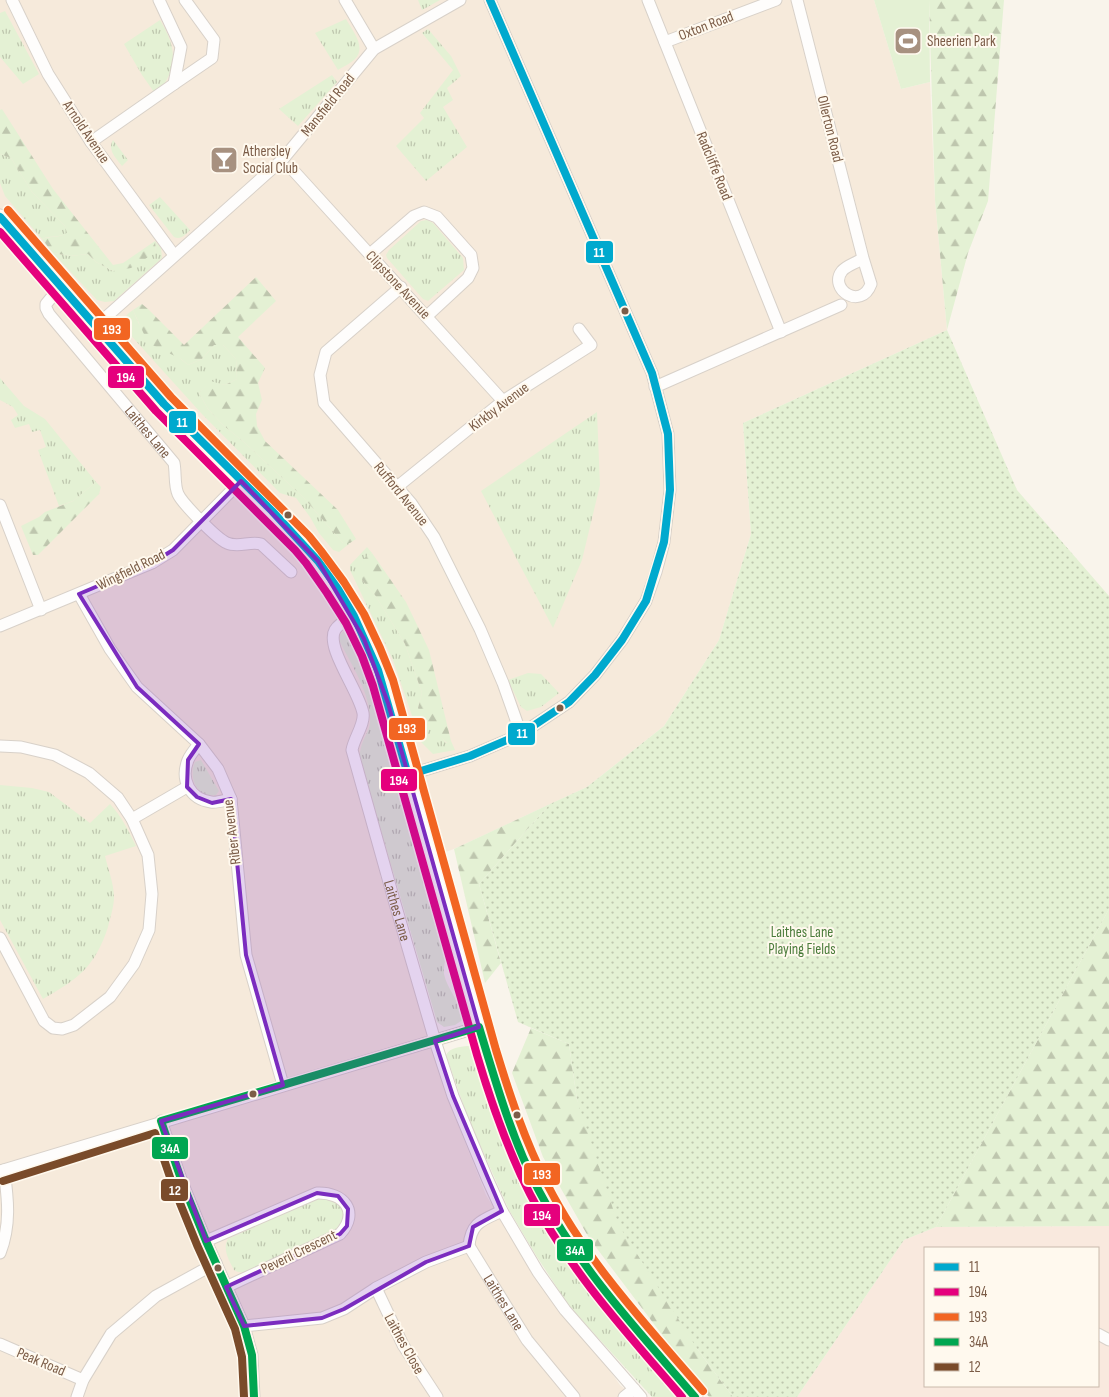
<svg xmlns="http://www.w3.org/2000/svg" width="1109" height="1397" viewBox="0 0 1109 1397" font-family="'Sofia Sans Condensed',sans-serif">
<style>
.residential{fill:#f6eadb}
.commercial{fill:#f9e9de;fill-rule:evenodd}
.grass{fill:url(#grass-tufts)}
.forest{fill:url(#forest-firs)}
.park{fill:url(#park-dots)}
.pitch{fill:#e4f1d4}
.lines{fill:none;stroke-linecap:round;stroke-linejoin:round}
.street-casing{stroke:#d8d1c9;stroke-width:13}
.secondary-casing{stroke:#d9d0c7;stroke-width:17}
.street{stroke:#fefdfc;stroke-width:11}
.secondary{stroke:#fefdfc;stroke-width:15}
.bus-1-casing{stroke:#fff9ee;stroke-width:11}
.bus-2-casing{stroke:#fff9ee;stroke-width:11}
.bus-3-casing{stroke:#fff9ee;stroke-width:11}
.bus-4-casing{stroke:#fff9ee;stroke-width:11}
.bus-5-casing{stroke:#fff9ee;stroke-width:11}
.bus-1{stroke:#00a9ce;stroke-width:8}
.bus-2{stroke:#e5007d;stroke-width:8}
.bus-3{stroke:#f26522;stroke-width:8}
.bus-4{stroke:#00a651;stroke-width:8}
.bus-5{stroke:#7a4b2a;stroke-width:8}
.marked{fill:#7b2cbf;fill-opacity:0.2;stroke:#7b2cbf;stroke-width:4;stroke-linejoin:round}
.bus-dot{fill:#7b5c47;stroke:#fff9ee;stroke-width:2}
.labels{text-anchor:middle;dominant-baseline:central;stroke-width:4;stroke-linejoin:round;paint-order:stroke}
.street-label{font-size:15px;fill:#7b5c47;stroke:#fff9ee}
.poi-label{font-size:15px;fill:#7b5c47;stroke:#fff9ee;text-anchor:start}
.park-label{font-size:15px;fill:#4b7c3b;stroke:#fff9ee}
.line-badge{stroke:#fff9ee;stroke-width:2}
.badge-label{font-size:14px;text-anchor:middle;font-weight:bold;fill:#fff}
</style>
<defs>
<pattern id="grass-tufts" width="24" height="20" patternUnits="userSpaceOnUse" patternTransform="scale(1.25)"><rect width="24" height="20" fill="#e4f1d4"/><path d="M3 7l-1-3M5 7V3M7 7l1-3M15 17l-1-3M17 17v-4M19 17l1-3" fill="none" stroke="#bec6ae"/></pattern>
<pattern id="forest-firs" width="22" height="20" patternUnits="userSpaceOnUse" patternTransform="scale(1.25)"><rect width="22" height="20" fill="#e4f1d4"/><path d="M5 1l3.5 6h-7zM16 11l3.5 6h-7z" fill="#bec6ae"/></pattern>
<pattern id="park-dots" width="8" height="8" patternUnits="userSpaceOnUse" patternTransform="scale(1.25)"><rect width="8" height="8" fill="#e4f1d4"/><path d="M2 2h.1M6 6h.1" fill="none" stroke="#bec6ae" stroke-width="1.8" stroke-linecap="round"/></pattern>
</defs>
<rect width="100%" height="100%" fill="#f9f4eb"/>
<!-- residential -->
<path class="residential" d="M0 0H874L901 89 930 82 935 200 947 330 743 423 751 534 719 640 664 726 587 787 454 849 380 875 447 1097 486 1195 551 1301 602 1359 620 1385 634 1397H0Z"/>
<!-- commercial -->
<path class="commercial" d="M1109 1226V1397H797L904 1240 936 1227ZM925 1248H1098V1386H925Z"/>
<!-- grass -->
<path class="grass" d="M418 0H440L422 10Z
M5 11 39 74 23 84 0 57V13Z
M346 19C352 30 367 47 355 59 351 63 343 67 338 70L315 33Z
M160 20C172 40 179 59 166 81 164 85 158 89 154 92L142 75 124 44Z
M428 29 451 56 461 76 447 88 453 100 443 107 467 147 426 181 396 146 424 118 420 113 453 70 422 33Z
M332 75 337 82 298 126 279 109Z
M113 140 128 160 122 166C116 158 107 150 113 140Z
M0 154 11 158 32 192 65 226 68 233C59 238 51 235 42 239L5 196 0 183Z
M160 197 190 230C185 235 181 240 174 237L149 205Z
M427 220 433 223 463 258 464 270 428 301 423 299 387 258 386 255 389 250 421 221Z
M155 241 161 248 162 258 114 301 105 302 97 300 53 253 70 256 88 254 96 262 113 271 156 252Z
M133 310 139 324 188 365 202 359 214 345H223L236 359 237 379 225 385 210 382 199 393 208 409 223 425 245 443 303 497 343 543H350L339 552 333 550 319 533 310 517 296 498 280 493 201 413 126 330C123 319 124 316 133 310Z
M0 378 24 406 45 419 96 482 73 501 59 506 38 450 46 447 40 430 32 432 29 424 15 428 11 420 18 415 13 407 0 400Z
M597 412 600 485 582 560 553 628 481 491Z
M367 547 372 553 363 560 362 580 375 595 405 644 422 693 418 708 446 743 451 741 455 750 433 754 421 742 393 660 350 570V565Z
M348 631 355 635 371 677 448 946C447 954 443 967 444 974 447 989 460 1002 464 1019L455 1025 444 1027 437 1022 360 759C359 741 369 735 370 722 371 694 352 666 340 642L339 636 343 632Z
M528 673 541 674 559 693 541 707 527 711 521 707 508 680Z
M201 760 219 791 216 795C197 798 188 778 195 762Z
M0 785 32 788 49 792 90 823 110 804C122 817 128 830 136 846L105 856C108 869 114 884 114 897 114 907 110 918 108 927 95 967 78 979 43 999L0 920Z
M468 1046 473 1051 509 1148 547 1221 589 1284 684 1397H652L569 1306 537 1257 509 1210 468 1118 446 1055C451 1047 459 1047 468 1046Z
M326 1197 343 1208C345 1218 342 1222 335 1230L246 1272H238L234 1270C229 1260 222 1249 228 1239L315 1199Z"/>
<!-- forest -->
<path class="forest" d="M929 0H1004L988 201 968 253 947 330 935 200Z
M2 109 53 189 113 265 123 263 155 241 156 252 131 268 113 271 96 262 88 254 70 256 53 253 42 239C51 236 59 238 67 233L65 226 32 192 11 158 0 154V110Z
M256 277 276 301 238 337 265 368 258 383 262 400 256 414 257 426 265 441 338 510 356 539 350 543H343L303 497 245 443 223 425 208 409 199 393 210 381 225 385 237 379 236 359 223 345H214L202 359 188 365 181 359 148 343 133 310 142 304 148 309 184 345Z
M96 482 101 487 99 494 38 555H33L21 526 39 517 45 512 73 501Z
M372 553 406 602 429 650 451 741 447 743 424 721 418 708 422 693 405 644 375 595 362 580V565L363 559Z
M550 804 479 884 501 963 485 983 454 849Z
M1109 909V1226L936 1227Z
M531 1028 569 1044 577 1100 698 1350 733 1397H709L589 1238 543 1157 512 1073Z"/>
<!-- park -->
<path class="park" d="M947 330 1017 490 1109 596V909L936 1227 904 1240 797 1397H733L698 1350 618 1224 577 1100 569 1044 518 1022 479 884 550 804 587 787 664 726 719 640 751 534 743 423Z"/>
<!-- pitch -->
<path class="pitch" d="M874 0H929L930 82 901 89Z"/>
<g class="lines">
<defs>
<g id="street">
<path d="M12 0 48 74 91 142 174 255"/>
<path d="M345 0 374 49"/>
<path d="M648 0 781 332"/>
<path d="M797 0 863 258 871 284C861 311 828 289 842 271 847 265 857 263 863 258"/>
<path d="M665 42 776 0"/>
<path d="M174 84 212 58 214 40 185 0"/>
<path d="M91 142 174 84 181 47 159 0"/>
<path d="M292 169 503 401"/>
<path d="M370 254 414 216 424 212 437 217 471 255 473 268 468 278 427 316"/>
<path id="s1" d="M61 286 46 304V308L49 314 174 463C176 473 174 485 178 494 182 503 217 539 227 543 238 548 250 541 261 544L291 572"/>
<path d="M401 287 326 352 320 375 324 403 411 503 434 537 480 629 503 683 521 734"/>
<path d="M96 326 283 159 374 49 460 0"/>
<path d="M655 387 841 305"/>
<path d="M397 487 503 401 591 345 579 329"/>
<path d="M0 505 41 610"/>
<path d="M79 594 110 649 137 687 199 744 218 769 231 799 246 955 283 1085"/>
<path id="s2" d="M354 616C347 620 339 623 335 630 325 647 359 691 363 713 365 724 354 738 352 750L394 900 435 1041 453 1096 487 1178 502 1211 538 1272 565 1310 641 1397"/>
<path d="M0 626 152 563 173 550 241 481"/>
<path d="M199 744C195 749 190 755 188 760 180 780 190 799 211 802 217 803 225 800 231 799"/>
<path d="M0 746 21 747 55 755 89 773 118 798 132 819 148 855 152 894 149 930 134 964 110 997 74 1025 62 1029 53 1028 44 1021 0 938"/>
<path d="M408 775 470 756 521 734 569 702 595 675 622 640 646 601 656 572 664 542 670 490 668 434 652 373 490 0"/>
<path d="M132 819 187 787"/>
<path d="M161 1121 182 1182 206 1241 244 1326 252 1355 254 1397"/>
<path d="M0 1171 479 1027"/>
<path id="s3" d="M502 1211C483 1220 471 1222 469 1246L527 1340 574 1397"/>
<path d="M206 1241 317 1193C344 1192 360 1212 340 1234L226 1287"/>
<path d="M0 1253C11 1225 8 1199 4 1170"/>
<path d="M376 1288 403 1345 437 1397"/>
<path d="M244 1326 322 1318 344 1309 376 1288 426 1262 469 1246"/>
<path d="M1098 1334 1109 1340"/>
<path d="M0 1344 83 1380"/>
<path d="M77 1397 83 1380 111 1334 156 1296 216 1263"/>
<path d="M624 1397 634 1389"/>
</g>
<path id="secondary" d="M0 217 164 404 302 543C334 580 361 623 378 669 392 707 400 746 411 785 427 838 442 892 457 946 476 1017 494 1089 523 1156 561 1248 632 1322 695 1397"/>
</defs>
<!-- street casing -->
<use href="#street" class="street-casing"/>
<!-- secondary casing -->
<use href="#secondary" class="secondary-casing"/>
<!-- street -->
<use href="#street" class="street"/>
<!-- secondary -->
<use href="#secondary" class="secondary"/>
<defs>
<path id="bus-1" d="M0 217 164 404 272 511 318 561 338 589 354 616 378 670 408 775 470 756 521 734 569 702 595 675 622 640 646 601 664 542 670 490 668 434 652 373 490 0"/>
<path id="bus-2" d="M0 232 156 411 295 550 306 563 327 593 346 623 362 656 373 686 477 1055C491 1102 507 1149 530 1194 568 1269 627 1333 682 1397"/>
<path id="bus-3" d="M8 210 171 397 309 536 321 551 344 582 364 614 380 648 393 680 496 1050C510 1096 525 1141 547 1184 586 1261 647 1326 703 1391"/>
<path id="bus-4" d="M254 1397 252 1355 244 1326 206 1241 182 1182 161 1121 479 1027C496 1083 512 1140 539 1191 579 1268 639 1332 695 1397"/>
<path id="bus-5" d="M3 1181 155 1133 173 1186 197 1245 235 1329 242 1357 244 1397"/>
</defs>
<!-- bus-1 casing -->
<use href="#bus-1" class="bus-1-casing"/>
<!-- bus-2 casing -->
<use href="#bus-2" class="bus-2-casing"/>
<!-- bus-3 casing -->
<use href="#bus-3" class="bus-3-casing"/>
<!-- bus-4 casing -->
<use href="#bus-4" class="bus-4-casing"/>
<!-- bus-5 casing -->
<use href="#bus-5" class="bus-5-casing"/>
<!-- bus-1 -->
<use href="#bus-1" class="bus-1"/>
<!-- bus-2 -->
<use href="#bus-2" class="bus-2"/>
<!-- bus-3 -->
<use href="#bus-3" class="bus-3"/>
<!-- bus-4 -->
<use href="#bus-4" class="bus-4"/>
<!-- bus-5 -->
<use href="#bus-5" class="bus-5"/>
</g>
<!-- marked area -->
<path class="marked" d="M241 481 318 561 364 639 388 703 479 1027 435 1041 453 1096 502 1211 473 1227 469 1246 426 1262 344 1309 322 1318 244 1326 226 1287 340 1234 347 1226 348 1209 338 1196 317 1193 206 1241 161 1121 283 1085 246 955 231 799 212 803 197 797 187 787 188 760 199 744 137 687 79 594 152 563 173 550Z"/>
<!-- icons -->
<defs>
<symbol id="stadium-square" viewBox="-11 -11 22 22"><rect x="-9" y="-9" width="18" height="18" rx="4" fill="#a79180" stroke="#fff9ee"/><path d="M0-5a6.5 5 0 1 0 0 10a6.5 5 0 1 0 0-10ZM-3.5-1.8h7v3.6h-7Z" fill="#fff"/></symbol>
<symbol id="bar-square" viewBox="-11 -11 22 22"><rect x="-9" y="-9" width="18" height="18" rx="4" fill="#a79180" stroke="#fff9ee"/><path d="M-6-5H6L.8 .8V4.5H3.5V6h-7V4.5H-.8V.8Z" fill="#fff"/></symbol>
</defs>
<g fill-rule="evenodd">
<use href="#stadium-square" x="892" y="25" width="32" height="32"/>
<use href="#bar-square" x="208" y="144" width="32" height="32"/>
</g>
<!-- markers -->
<g class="bus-dot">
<circle cx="625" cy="311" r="4.5"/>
<circle cx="288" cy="515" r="4.5"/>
<circle cx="560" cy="708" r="4.5"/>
<circle cx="253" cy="1094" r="4.5"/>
<circle cx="517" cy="1115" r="4.5"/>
<circle cx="218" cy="1268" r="4.5"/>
</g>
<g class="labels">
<!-- street labels -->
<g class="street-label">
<text transform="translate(706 26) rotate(-21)">Oxton Road</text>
<text transform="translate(328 105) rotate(-51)">Mansfield Road</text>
<text transform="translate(830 129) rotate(76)">Ollerton Road</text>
<text transform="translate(86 132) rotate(56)">Arnold Avenue</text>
<text transform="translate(714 166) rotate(68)">Radcliffe Road</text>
<text transform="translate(398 285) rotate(47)">Clipstone Avenue</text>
<text transform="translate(499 407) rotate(-37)">Kirkby Avenue</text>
<text stroke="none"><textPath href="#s1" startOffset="188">Laithes Lane</textPath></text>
<text transform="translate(401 494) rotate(51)">Rufford Avenue</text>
<text transform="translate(131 570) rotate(-26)">Wingfield Road</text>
<text transform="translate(232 832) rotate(-97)">Riber Avenue</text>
<text stroke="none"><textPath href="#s2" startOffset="319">Laithes Lane</textPath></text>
<text transform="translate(299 1252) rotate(-26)">Peveril Crescent</text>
<text stroke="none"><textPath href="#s3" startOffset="118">Laithes Lane</textPath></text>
<text transform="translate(404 1344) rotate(61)">Laithes Close</text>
<text transform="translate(41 1362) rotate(23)">Peak Road</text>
</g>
<!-- poi labels -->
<g class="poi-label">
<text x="927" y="41">Sheerien Park</text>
<text x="243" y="151">Athersley<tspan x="243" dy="17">Social Club</tspan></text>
</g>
<!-- park labels -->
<g class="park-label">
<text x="802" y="932">Laithes Lane<tspan x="802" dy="17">Playing Fields</tspan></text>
</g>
</g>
<g class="line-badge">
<rect x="585" y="240" width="29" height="24" rx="5" fill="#00a9ce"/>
<rect x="93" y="317" width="38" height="24" rx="5" fill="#f26522"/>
<rect x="107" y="365" width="38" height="24" rx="5" fill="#e5007d"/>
<rect x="168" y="410" width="29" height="24" rx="5" fill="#00a9ce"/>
<rect x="388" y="717" width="38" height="24" rx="5" fill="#f26522"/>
<rect x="507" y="722" width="29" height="24" rx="5" fill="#00a9ce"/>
<rect x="380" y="768" width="38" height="24" rx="5" fill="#e5007d"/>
<rect x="151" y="1136" width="38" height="24" rx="5" fill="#00a651"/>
<rect x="523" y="1162" width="38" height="24" rx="5" fill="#f26522"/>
<rect x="160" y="1178" width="29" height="24" rx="5" fill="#7a4b2a"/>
<rect x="523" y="1203" width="38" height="24" rx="5" fill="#e5007d"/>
<rect x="556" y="1238" width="38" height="24" rx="5" fill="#00a651"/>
</g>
<g class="badge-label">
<text x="599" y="257">11</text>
<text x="112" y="334">193</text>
<text x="126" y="382">194</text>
<text x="182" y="427">11</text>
<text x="407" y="733">193</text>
<text x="522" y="738">11</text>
<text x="399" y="785">194</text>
<text x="170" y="1153">34A</text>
<text x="542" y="1179">193</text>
<text x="175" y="1195">12</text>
<text x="542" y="1220">194</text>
<text x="575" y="1255">34A</text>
</g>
<!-- legend -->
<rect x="924" y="1247" width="175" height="140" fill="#fff9ee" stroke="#cabaab"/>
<rect x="934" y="1263" width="25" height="8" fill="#00a9ce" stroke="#cabaab"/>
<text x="969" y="1272" font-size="15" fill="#7b5c47">11</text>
<rect x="934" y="1288" width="25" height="8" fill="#e5007d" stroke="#cabaab"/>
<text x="969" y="1297" font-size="15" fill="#7b5c47">194</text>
<rect x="934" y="1313" width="25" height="8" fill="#f26522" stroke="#cabaab"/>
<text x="969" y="1322" font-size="15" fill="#7b5c47">193</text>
<rect x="934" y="1338" width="25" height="8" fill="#00a651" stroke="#cabaab"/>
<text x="969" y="1347" font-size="15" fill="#7b5c47">34A</text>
<rect x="934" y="1363" width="25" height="8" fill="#7a4b2a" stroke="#cabaab"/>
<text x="969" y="1372" font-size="15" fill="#7b5c47">12</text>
</svg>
